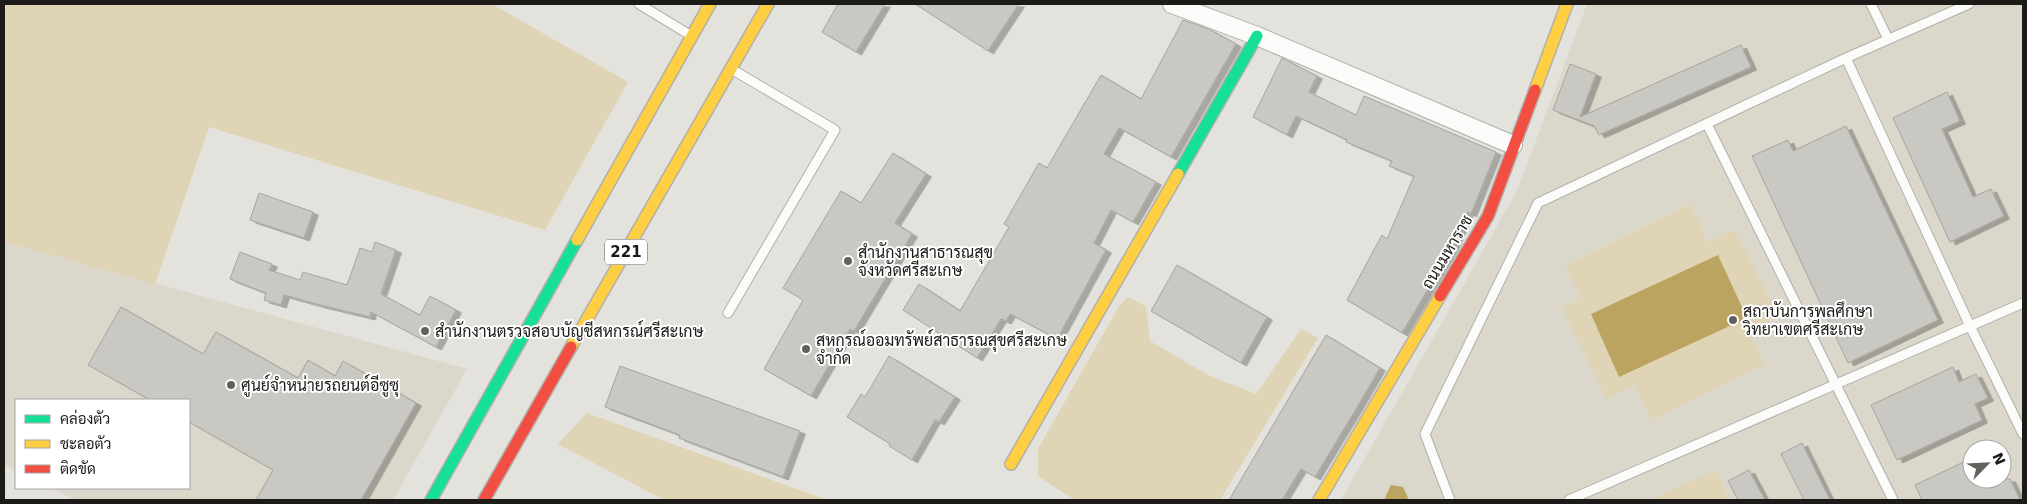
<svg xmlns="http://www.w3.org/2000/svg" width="2027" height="504" viewBox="0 0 2027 504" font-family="'DejaVu Sans',Sarabun,sans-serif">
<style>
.built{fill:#dbd7cb;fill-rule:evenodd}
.green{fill:#dfd4b5}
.water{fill:#baa45f}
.building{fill:#c9c8c3;stroke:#a5a49f;filter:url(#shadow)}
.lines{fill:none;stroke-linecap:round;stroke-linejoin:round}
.lane-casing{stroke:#b1b0ab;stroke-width:11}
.street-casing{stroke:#b1b0ab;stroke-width:20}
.fast-casing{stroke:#b1b0ab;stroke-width:14}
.slow-casing{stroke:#b1b0ab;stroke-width:14}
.jam-casing{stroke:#b1b0ab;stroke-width:14}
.lane{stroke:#fbfbfa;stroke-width:9}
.street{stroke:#fbfbfa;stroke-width:18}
.fast{stroke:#16e098;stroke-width:11}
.slow{stroke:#ffcf43;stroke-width:11}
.jam{stroke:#f24e42;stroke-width:11}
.poi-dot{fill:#62615c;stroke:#fff;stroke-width:2}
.labels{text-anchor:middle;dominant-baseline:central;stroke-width:4;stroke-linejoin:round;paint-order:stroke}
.shield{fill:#fff;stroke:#605f5d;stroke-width:1}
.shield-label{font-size:15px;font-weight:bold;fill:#1c1b17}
.poi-label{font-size:16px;fill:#1c1b17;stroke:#fff;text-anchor:start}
.street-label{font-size:16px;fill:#1c1b17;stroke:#fff}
</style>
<defs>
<filter id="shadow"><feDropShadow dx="5.5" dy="3" stdDeviation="0" flood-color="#0004"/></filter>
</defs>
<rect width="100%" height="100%" fill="#e4e2dc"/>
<!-- built -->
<path class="built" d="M1587 4H2023V500H1341L1517 191ZM1972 449H2002V479H1972Z
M4 242 467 369 393 500H74L50 488H189V400H16V471L4 465Z"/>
<!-- green -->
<path class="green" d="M4 4H492L628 82 545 230 209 127 155 284 4 242Z
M1690 204 1708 242 1734 229 1778 316 1749 331 1765 364 1652 420 1634 385 1607 399 1562 308 1581 298 1565 266Z
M1128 297 1146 306 1150 341 1208 375 1256 394 1301 329 1318 338 1220 500H1074L1038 476V449L1119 306Z
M587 413 827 500H664L558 444Z
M1716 470 1729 500H1650Z"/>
<!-- water -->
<path class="water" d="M1718 255 1747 318 1619 377 1591 314Z
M1391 485 1403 487 1409 500H1384Z"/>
<!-- building -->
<path class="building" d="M838 4H885L856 52 822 32Z
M915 4H1019L988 51Z
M1183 20 1209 29 1236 44 1171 157 1119 128 1104 154 1156 182 1133 222 1111 210 1094 243 1106 250 1057 339 1010 314 1006 321 1001 319 977 358 903 310 919 284 960 311 1009 227 1004 224 1039 163 1047 168 1101 75 1141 99Z
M1741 45 1751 67 1599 135 1594 126 1553 110 1570 64 1596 74 1580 117Z
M1282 58 1317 76 1309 92 1356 115 1364 96 1496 152 1471 214 1468 212 1453 247 1402 333 1347 300 1382 235 1387 239 1414 176 1389 166 1392 161 1346 142 1347 140 1296 116 1287 135 1253 117Z
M1947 92 1960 121 1942 129 1973 197 1991 189 2004 216 1950 242 1893 118Z
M1846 126 1938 320 1848 363 1752 156 1788 140 1793 151Z
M893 153 926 174 895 223 912 234 854 331 850 329 811 396 764 369 803 300 783 288 841 191 861 203Z
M259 193 313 212 304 238 250 220Z
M375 242 396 250 381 294 420 315 430 296 456 310 436 347 371 312 370 317 320 305 284 295 281 305 264 300 266 293 230 279 240 252 272 264 269 270 300 280 303 272 347 285 360 248 372 252Z
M1177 265 1267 317 1241 363 1151 311Z
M121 307 203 354 216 332 298 378 308 360 335 376 343 361 416 403 361 500H256L273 470 189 422V400H150L88 365Z
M1326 335 1380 368 1356 409 1315 477 1301 469 1282 500H1229Z
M889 356 955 397 939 422 935 420 912 460 889 446 890 444 847 417 861 394 865 397Z
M620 366 800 431 783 477 679 438 680 435 605 407Z
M1953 367 1959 382 1976 374 1988 398 1975 404 1982 420 1897 460 1871 405Z
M1802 443 1830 500H1804L1781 454Z
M1972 458V479H2010L2020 500H1922L1915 485Z
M1749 470 1765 500H1738L1728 481Z"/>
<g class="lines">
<defs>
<path id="lane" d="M639 4 690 35
M1871 4 1888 39
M1846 58 1970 326 2023 434
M1707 124 1893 500
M728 313 835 130 733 70
M1450 500 1425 434 1538 203 1846 58 1969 4
M1569 500 2023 303"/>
<path id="street" d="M1172 4 1257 36 1513 145"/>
<path id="fast" d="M1178 174 1257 36
M431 500 577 240"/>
<path id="slow" d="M1535 90 1567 4
M577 240 710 4
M571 347 768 4
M1011 464 1178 174
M1319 500 1440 296"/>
<path id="jam" d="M1440 296 1488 216 1535 90
M484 500 571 347"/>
</defs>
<!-- lane casing -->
<use href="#lane" class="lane-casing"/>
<!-- street casing -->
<use href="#street" class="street-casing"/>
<!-- fast casing -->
<use href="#fast" class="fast-casing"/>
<!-- slow casing -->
<use href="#slow" class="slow-casing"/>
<!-- jam casing -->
<use href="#jam" class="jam-casing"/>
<!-- lane -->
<use href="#lane" class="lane"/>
<!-- street -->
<use href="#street" class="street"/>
<!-- fast -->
<use href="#fast" class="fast"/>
<!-- slow -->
<use href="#slow" class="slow"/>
<!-- jam -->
<use href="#jam" class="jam"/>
</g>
<!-- markers -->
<g class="poi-dot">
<circle cx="848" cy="261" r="5"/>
<circle cx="1733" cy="320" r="5"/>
<circle cx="425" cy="331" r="5"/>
<circle cx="806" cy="349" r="5"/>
<circle cx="231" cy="385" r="5"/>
</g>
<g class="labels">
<!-- shield labels -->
<rect class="shield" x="605" y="239.5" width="42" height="25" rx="4"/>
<g class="shield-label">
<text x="626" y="252">221</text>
</g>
<!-- poi labels -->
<g class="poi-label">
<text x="858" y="252">สำนักงานสาธารณสุข<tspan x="858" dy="18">จังหวัดศรีสะเกษ</tspan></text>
<text x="1743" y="311">สถาบันการพลศึกษา<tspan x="1743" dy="18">วิทยาเขตศรีสะเกษ</tspan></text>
<text x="435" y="331">สำนักงานตรวจสอบบัญชีสหกรณ์ศรีสะเกษ</text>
<text x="816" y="340">สหกรณ์ออมทรัพย์สาธารณสุขศรีสะเกษ<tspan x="816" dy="18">จำกัด</tspan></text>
<text x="241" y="385">ศูนย์จำหน่ายรถยนต์อีซูซุ</text>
</g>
<!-- street labels -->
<g class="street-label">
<text transform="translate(1447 252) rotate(-59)">ถนนมหาราช</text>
</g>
</g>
<!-- border -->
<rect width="2027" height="504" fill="none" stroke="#1c1b17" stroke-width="10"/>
<!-- legend -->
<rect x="15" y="399" width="175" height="90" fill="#ffffff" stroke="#a4a4a2"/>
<rect x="25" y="415" width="25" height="8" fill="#16e098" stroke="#a4a4a2"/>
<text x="60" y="424" font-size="15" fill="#1c1b17">คล่องตัว</text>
<rect x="25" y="440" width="25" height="8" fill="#ffcf43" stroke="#a4a4a2"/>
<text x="60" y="449" font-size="15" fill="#1c1b17">ชะลอตัว</text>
<rect x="25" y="465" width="25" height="8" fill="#f24e42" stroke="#a4a4a2"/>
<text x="60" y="474" font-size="15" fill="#1c1b17">ติดขัด</text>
<!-- north arrow -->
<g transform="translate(1987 464) rotate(66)"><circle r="24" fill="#ffffff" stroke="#a4a4a2"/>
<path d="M0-4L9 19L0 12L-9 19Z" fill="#62615c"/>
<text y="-8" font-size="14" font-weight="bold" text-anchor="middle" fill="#1c1b17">N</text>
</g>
</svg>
